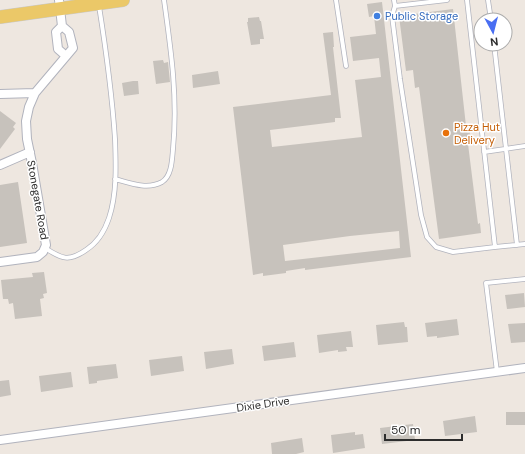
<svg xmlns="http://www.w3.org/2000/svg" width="525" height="454" viewBox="0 0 525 454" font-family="'DM Sans',sans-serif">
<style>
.building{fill:#c7c2bc;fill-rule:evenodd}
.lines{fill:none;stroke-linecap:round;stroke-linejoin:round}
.lane-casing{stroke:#b1b3bd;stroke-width:5.5}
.street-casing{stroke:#b1b3bd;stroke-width:10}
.primary-casing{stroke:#c8c8c8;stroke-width:14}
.lane{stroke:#fff;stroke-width:4}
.street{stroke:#fff;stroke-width:8}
.primary{stroke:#ebc868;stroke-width:13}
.shop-dot{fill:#3f7fe0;stroke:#fff;stroke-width:1.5}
.food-dot{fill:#e8710a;stroke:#fff;stroke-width:1.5}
.labels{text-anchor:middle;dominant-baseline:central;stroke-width:3;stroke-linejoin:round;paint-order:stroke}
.shop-label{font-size:11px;fill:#366cbe;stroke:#fff;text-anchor:start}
.food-label{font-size:11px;fill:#c56008;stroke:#fff;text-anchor:start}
.street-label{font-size:11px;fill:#2d2d2d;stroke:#fff}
</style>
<rect width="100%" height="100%" fill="#eee7e0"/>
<!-- building -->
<path class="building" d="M382 2 411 257 305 270V268L286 271V273L263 276V273L253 275 233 107 331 95 323 33 333 32 334 47H333L341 118H335V122L270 130 272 147 362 137 355 80 381 77 379 58 353 61 350 37 376 34 374 16 369 17 367 4ZM399 231 400 248 285 261 283 245 350 236Z
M453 9 466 126 469 125 470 136H467L478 224 480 223 481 233 439 239 419 87 415 88 413 70 406 71 399 16Z
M259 17 260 21H261L264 39H260V44L251 45 247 22H248V18Z
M163 60 164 63 168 62 170 82 156 84 153 61Z
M218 71 220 84 193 88 192 75Z
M133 81H138L139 94 124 96 122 83Z
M0 111 16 123 13 127 15 129 0 149Z
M18 182 27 243 0 247V185Z
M44 272 47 293 43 294 44 298 40 299 42 316 15 319 13 303 9 304 8 299H3L1 280 33 277 32 273Z
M524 293 525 307 507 309 505 295Z
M457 319 459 335 437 338V336L427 337 425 323Z
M404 322 405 327H407L408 342 378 345 376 325Z
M525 323V342L511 343 508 324Z
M351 331 353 347H346L347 351 338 352V350L319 353 317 335Z
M294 342 296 357 264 361 262 346Z
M232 349 234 364 206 369 204 352Z
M182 356 184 371 151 376 149 360Z
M116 364 118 378 97 381V383L89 384 87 367Z
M71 372 73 387 41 392 39 376Z
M9 380 11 395 0 397V381Z
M506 412H525V425H506Z
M475 416 477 432 445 436 443 421Z
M413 424 415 440 382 444 380 428Z
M355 432V435L363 434 365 448 333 453 331 435Z
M302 438 304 452 296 454H272L271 443Z"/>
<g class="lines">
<defs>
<path id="lane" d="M336 0 346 66
M394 0 395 6 447 0
M467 0 495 247 525 244
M488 0 491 20
M395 6 392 16 400 79 421 215 427 237 436 247 453 252 495 247
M494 44 517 245
M484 152 525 146
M115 179C130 183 147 190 162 182 172 176 172 159 173 149 178 98 171 50 164 0
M45 248C62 259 69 262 86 250 97 243 105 230 109 218 117 194 116 165 115 139 112 94 106 50 99 6
M497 372 486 283 525 279"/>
<path id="street" d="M62 26 56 32 58 49 66 56
M0 94 35 93
M0 165 30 152
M0 262 37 257 43 252 46 245 32 163 27 139 26 121 29 107 35 93 73 48 69 32 62 26 59 0
M0 440 525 368"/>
<path id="primary" d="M0 17 123 0"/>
</defs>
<!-- lane casing -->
<use href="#lane" class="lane-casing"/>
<!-- street casing -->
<use href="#street" class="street-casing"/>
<!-- primary casing -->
<use href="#primary" class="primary-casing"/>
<!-- lane -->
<use href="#lane" class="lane"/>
<!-- street -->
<use href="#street" class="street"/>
<!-- primary -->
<use href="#primary" class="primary"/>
</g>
<!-- markers -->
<circle class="shop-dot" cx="377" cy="16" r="4"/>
<circle class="food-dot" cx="446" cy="133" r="4"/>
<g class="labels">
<!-- shop labels -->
<g class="shop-label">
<text x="385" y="16">Public Storage</text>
</g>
<!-- food labels -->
<g class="food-label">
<text x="454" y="127">Pizza Hut<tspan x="454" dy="13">Delivery</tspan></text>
</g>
<!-- street labels -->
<g class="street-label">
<text transform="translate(38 200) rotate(80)">Stonegate Road</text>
<text transform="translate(263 404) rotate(-8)">Dixie Drive</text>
</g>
</g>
<!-- north arrow -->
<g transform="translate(493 32) rotate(173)"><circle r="19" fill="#ffffff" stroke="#ababab"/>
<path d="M0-3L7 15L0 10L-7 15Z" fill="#496ef2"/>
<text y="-6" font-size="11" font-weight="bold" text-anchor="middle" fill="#2d2d2d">N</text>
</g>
<!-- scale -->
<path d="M385 434v6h77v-6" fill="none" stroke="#2d2d2d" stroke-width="2"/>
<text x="391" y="434" font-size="12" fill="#2d2d2d" stroke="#ffffff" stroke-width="3" paint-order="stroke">50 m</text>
</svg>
